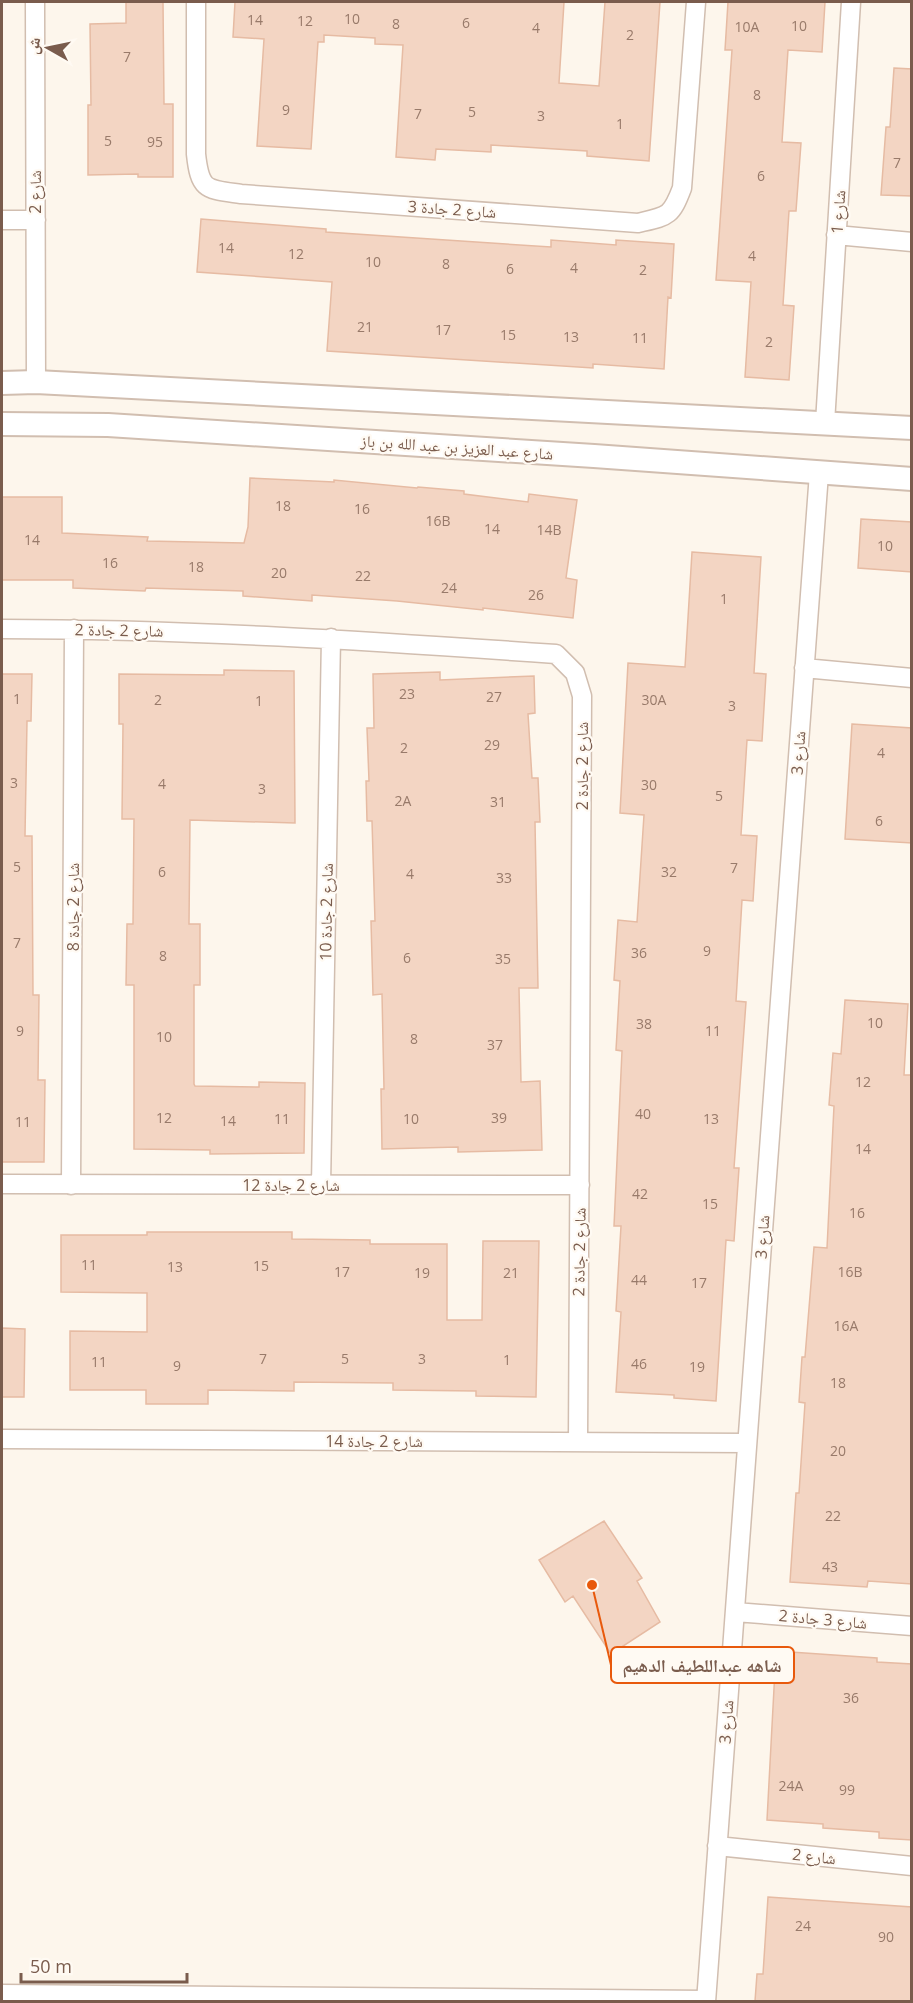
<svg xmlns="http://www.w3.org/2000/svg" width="913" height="2003" viewBox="0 0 913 2003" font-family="'Open Sans','Noto Naskh Arabic',sans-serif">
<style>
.building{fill:#f3d5c3;stroke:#e6bba3;stroke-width:1.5}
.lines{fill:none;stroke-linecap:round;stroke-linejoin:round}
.minor-casing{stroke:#d1beb0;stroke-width:21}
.tertiary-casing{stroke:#d1beb0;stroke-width:26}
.minor{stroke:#fff;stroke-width:18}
.tertiary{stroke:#fff;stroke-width:22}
.labels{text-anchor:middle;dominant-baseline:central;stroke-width:4.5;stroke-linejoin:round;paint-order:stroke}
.number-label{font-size:14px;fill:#987a6a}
.street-label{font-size:16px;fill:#7a5c4d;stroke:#fffaf3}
.leader{fill:none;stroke:#e8590c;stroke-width:2}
.callout-dot{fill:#e8590c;stroke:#fffaf3;stroke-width:2}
.callout{fill:#fffaf3;stroke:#e8590c;stroke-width:2}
.callout-label{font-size:18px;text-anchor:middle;font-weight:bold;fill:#7a5c4d}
</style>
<rect width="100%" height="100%" fill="#fdf6ec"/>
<!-- building -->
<path class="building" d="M126 2H163L164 104H173V177H138V174L88 175V105H91L90 24 126 23Z
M235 2H564L559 83 599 86 605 2H660L649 161 587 156V151L491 145V152L436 149 435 160 396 157 403 45 375 44V38L324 35V42H318L311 149 257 146 264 39 233 37Z
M728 2H825L822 52 788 50 782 142 801 143 796 211H789L783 305 794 306 789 380 745 377 751 282 716 280 732 50H725Z
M894 68 912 69V196L881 195 886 127H890Z
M201 219 326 229V232L551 247V240L616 245V240L674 244 671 298 668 297 664 369 593 364V368L327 351 332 282 197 272Z
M250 478 334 482V480L417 488 418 487 464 491V494L528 502 529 494 577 500 566 578 577 580 573 618 483 608V610L397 601 312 595V601L243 596V591L146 588 145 591 73 588V580H2V497H62V533L148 537 147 541 244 543 248 527Z
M861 519 912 522V572L858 568Z
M692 552 761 557 754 673 766 674 762 741 747 740 741 835 757 836 753 901 742 900 736 1001 746 1002 734 1168H739L734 1241 726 1240 716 1401 674 1398V1395L616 1392 621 1312 616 1311 621 1226H614L622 1051 616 1050 620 981 614 980 618 920 637 922 644 815 620 813 628 663 685 667Z
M224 670 294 671 295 823 190 820 189 924H200V985H194V1084L195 1086 259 1087V1082L305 1083 304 1153 210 1154V1150L134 1149V985H126L127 924H133L134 819H122L123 724H119V674L224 675Z
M440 672V680L534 676 535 713 528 714 532 778H538L540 822H535L538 988H519L521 1082 540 1081 542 1150 458 1152V1147L382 1149 381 1089H384L382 994 373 995 371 921H375L372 821H367L366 781H369L367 728H374L373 674Z
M2 674H32L31 721H27L25 836H32L33 995H39L38 1080H45L44 1162H2Z
M852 724 912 728V843L845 839Z
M845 1000 908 1004 904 1075H912V1584L868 1581 867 1587 790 1582 796 1493H799L805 1403 799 1402 802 1357H805L814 1247 827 1248 834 1106 829 1105 833 1053 841 1054Z
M147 1232H292V1239L370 1240V1244H447V1320H482L483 1241H539L536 1397 476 1396V1391L393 1390V1383L294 1382V1391L208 1390V1404H146V1390H70V1331L147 1332V1293L61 1292V1235H147Z
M2 1328 25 1329 24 1397H2Z
M604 1521 642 1578 637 1581 660 1622 611 1654 573 1596 565 1602 539 1560Z
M776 1651 877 1658V1662L912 1664V1840L879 1838V1832L823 1828V1824L767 1820Z
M768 1897 912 1907V2001H755L757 1974H763Z"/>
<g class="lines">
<defs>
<path id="minor" d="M35 2 36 382
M196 2V154C200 191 206 189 241 194L638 223C668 216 671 217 682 188L696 2
M2 220H36
M836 235 912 242
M825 423 851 2
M2 629C187 629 371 641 556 654L575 673 582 696 578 1442
M804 668 912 678
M2 1184 580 1185
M71 1185 74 629
M321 1185 331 638
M2 1439 747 1443
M735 1612 912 1626
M717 1846 912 1866
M2 1994 706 2000
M706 2002 819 473"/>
<path id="tertiary" d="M2 383 36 382 912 428
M2 424 108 425 594 456 912 479"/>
</defs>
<!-- minor casing -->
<use href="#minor" class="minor-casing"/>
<!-- tertiary casing -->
<use href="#tertiary" class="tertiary-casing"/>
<!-- minor -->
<use href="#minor" class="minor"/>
<!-- tertiary -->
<use href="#tertiary" class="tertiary"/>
</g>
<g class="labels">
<!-- number labels -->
<g class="number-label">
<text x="352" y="18">10</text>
<text x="255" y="19">14</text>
<text x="305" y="20">12</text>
<text x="466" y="22">6</text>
<text x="396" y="23">8</text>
<text x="799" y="25">10</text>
<text x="747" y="26">10A</text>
<text x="536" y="27">4</text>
<text x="630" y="34">2</text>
<text x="127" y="56">7</text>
<text x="757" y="94">8</text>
<text x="286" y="109">9</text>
<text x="472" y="111">5</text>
<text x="418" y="113">7</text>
<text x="541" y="115">3</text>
<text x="620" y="123">1</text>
<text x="108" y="140">5</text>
<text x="155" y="141">95</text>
<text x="897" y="162">7</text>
<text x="761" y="175">6</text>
<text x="226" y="247">14</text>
<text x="296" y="253">12</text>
<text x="752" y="255">4</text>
<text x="373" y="261">10</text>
<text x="446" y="263">8</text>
<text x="574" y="267">4</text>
<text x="510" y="268">6</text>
<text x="643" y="269">2</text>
<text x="365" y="326">21</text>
<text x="443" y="329">17</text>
<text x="508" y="334">15</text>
<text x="571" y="336">13</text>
<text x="640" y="337">11</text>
<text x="769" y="341">2</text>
<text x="283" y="505">18</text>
<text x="362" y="508">16</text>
<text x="438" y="520">16B</text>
<text x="492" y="528">14</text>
<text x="549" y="529">14B</text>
<text x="32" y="539">14</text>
<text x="885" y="545">10</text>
<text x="110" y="562">16</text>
<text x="196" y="566">18</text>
<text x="279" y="572">20</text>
<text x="363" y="575">22</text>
<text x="449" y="587">24</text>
<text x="536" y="594">26</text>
<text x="724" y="598">1</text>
<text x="407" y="693">23</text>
<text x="494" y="696">27</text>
<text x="17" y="698">1</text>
<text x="158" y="699">2</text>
<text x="654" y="699">30A</text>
<text x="259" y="700">1</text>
<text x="732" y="705">3</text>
<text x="492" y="744">29</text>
<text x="404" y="747">2</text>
<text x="881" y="752">4</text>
<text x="14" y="782">3</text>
<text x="162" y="783">4</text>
<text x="649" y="784">30</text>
<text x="262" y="788">3</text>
<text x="719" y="795">5</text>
<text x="403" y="800">2A</text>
<text x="498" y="801">31</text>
<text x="879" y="820">6</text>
<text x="17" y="866">5</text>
<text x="734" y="867">7</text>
<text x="162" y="871">6</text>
<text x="669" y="871">32</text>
<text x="410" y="873">4</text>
<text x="504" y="877">33</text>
<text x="17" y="942">7</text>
<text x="707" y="950">9</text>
<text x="639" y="952">36</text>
<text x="163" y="955">8</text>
<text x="407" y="957">6</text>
<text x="503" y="958">35</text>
<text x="875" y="1022">10</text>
<text x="644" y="1023">38</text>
<text x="20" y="1030">9</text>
<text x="713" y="1030">11</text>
<text x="164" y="1036">10</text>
<text x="414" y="1038">8</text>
<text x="495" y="1044">37</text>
<text x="863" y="1081">12</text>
<text x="643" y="1113">40</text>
<text x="164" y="1117">12</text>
<text x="499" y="1117">39</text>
<text x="282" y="1118">11</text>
<text x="411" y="1118">10</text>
<text x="711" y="1118">13</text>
<text x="228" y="1120">14</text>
<text x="23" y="1121">11</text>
<text x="863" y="1148">14</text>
<text x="640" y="1193">42</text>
<text x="710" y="1203">15</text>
<text x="857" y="1212">16</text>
<text x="89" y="1264">11</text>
<text x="261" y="1265">15</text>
<text x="175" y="1266">13</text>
<text x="342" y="1271">17</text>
<text x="850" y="1271">16B</text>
<text x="422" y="1272">19</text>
<text x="511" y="1272">21</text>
<text x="639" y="1279">44</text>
<text x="699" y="1282">17</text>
<text x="846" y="1325">16A</text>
<text x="263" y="1358">7</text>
<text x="345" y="1358">5</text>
<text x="422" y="1358">3</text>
<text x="507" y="1359">1</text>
<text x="99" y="1361">11</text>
<text x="639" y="1363">46</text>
<text x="177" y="1365">9</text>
<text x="697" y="1366">19</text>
<text x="838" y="1382">18</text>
<text x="838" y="1450">20</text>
<text x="833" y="1515">22</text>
<text x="830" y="1566">43</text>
<text x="851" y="1697">36</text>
<text x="791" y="1785">24A</text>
<text x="847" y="1789">99</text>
<text x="803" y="1925">24</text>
<text x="886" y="1936">90</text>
</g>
<!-- street labels -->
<g class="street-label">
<text transform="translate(35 192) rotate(-90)">شارع 2</text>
<text transform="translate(452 209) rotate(4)">شارع 2 جادة 3</text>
<text transform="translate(838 212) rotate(-86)">شارع 1</text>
<text transform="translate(457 447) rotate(4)">شارع عبد العزيز بن عبد الله بن باز</text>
<text transform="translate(119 630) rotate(1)">شارع 2 جادة 2</text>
<text transform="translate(798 753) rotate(-86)">شارع 3</text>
<text transform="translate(582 766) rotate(-90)">شارع 2 جادة 2</text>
<text transform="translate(73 907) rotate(-90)">شارع 2 جادة 8</text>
<text transform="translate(326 912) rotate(-89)">شارع 2 جادة 10</text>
<text x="291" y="1185">شارع 2 جادة 12</text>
<text transform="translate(762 1237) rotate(-86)">شارع 3</text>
<text transform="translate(579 1252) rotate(-89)">شارع 2 جادة 2</text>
<text x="374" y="1441">شارع 2 جادة 14</text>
<text transform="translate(823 1619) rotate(5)">شارع 3 جادة 2</text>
<text transform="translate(726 1722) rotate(-86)">شارع 3</text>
<text transform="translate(814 1856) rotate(6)">شارع 2</text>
</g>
</g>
<!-- callouts -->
<path class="leader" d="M592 1585L611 1665"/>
<circle class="callout-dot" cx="592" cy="1585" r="6"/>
<rect class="callout" x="611" y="1647" width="183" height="36" rx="6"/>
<g class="callout-label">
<text x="702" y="1672">شاهه عبداللطيف الدهيم</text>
</g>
<!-- border -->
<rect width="913" height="2003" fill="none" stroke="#7a5c4d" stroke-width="6"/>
<!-- north arrow -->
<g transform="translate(48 48) rotate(279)" stroke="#fffaf3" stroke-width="4.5" paint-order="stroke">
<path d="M0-4.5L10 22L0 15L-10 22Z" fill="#7a5c4d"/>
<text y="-9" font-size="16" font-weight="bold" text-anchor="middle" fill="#7a5c4d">ش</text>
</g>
<!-- scale -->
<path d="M21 1973v9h166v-9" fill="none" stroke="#7a5c4d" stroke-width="3"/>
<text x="30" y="1973" font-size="18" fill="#7a5c4d" stroke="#fffaf3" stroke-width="4.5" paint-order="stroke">50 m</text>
</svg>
